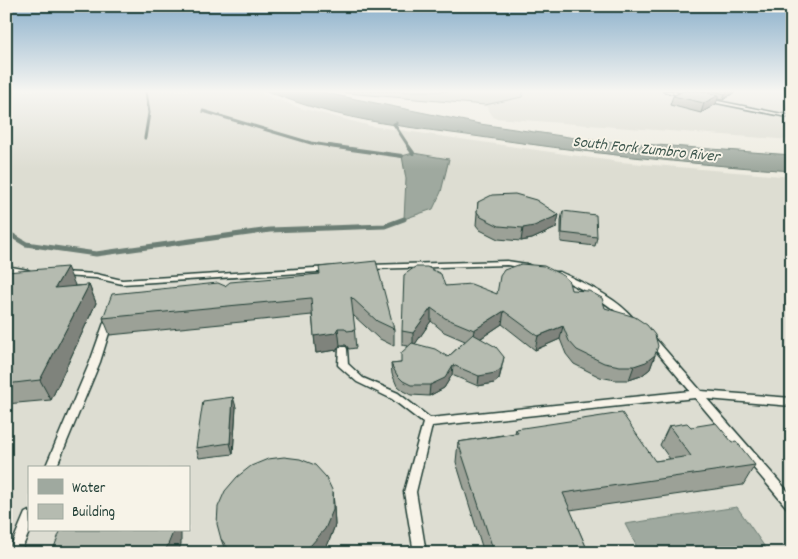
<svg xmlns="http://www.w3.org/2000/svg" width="798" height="559" viewBox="0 0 798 559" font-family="Dekko,sans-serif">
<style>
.built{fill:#ddddd2;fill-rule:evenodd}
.green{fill:#cccfc4;stroke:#76867c}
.water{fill:#9fa99f;stroke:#6c7e74}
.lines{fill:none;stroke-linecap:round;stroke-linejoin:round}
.stream-far2{stroke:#6c7e74;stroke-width:3}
.stream-far1{stroke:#6c7e74;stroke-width:4}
.stream{stroke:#6c7e74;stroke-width:5}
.lane-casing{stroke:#1f3d34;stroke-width:3}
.lane{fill:#f7f3e8;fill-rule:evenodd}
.wall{fill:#9ca197;stroke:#1f3d34;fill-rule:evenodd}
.shaded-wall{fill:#7f837b;stroke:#1f3d34}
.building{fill:#b5bbb0;stroke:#1f3d34}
.labels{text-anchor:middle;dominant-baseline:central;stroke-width:4;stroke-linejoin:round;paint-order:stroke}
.far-water-label{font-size:16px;font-style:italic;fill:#3f584f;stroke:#f7f3e8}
</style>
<rect width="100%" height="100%" fill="#eeece1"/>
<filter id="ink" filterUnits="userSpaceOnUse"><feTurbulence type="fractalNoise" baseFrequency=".02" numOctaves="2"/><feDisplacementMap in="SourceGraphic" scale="10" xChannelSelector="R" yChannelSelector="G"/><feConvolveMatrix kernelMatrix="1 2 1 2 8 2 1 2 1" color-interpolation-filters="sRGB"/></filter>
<g filter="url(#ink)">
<!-- built -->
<path class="built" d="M6 91H254L300 108 371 126 620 162 792 177V553H6ZM29 468H189V530H29Z
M476 91H792V140L494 118Z"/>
<!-- green -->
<path class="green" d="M324 91H524L522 97 485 105Z"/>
<!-- water -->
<path class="water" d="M267 91H316L480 124 589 140 792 155V171C685 164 580 152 474 136 401 126 336 120 267 91Z
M413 153 449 159 441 192 433 209 404 219 406 179 402 156Z
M737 507 769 553H640L625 524Z"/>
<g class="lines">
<!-- stream-far2 -->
<path class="stream-far2" d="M203 111 311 143 337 147
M396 123 394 124 409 147
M145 138 149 113 146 91"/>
<!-- stream-far1 -->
<path class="stream-far1" d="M329 146 402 156
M408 146 413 153"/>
<!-- stream -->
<path class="stream" d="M6 232 26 244 96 254 270 230 385 226 404 219"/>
<defs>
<path id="lane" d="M663 91H671L689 96 687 97Z
M708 99 792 116V118L707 101 706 100Z
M507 261 527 264 531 266 527 268 507 265 369 269 365 267 369 265Z
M6 266 28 270 32 272 28 274 6 270Z
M330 267H333L334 269 333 271 122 284 96 278 62 276 58 274 62 272 96 274 122 280Z
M554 272H560C585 284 616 297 634 319L633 321C625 322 619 314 613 309 595 295 575 285 554 276L553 274Z
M110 314 114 317 100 362 56 468H45L90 362 106 317Z
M651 336 654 337 701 391 792 398V406L707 399 792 496V510L788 509 695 398 432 426 416 492 426 553H414L404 492 423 423 392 399 357 382 340 367 338 365 339 349 340 347H346L347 349 348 364 363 378 398 393 430 418 690 391 648 341 647 339 648 337Z
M29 511 30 530 20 553H8L25 513Z"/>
</defs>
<!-- lane casing -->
<use href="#lane" class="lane-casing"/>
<!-- lane -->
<use href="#lane" class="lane"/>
</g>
<!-- wall -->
<path class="wall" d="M683 91H736L723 100 717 99 716 104 701 113 670 105 673 96Z
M478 202 556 228 532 239 521 241 498 239 480 230 476 225Z
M563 211 597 237 595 246 561 242V220Z
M6 272 75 285 74 286 89 285 96 303 51 400 6 404Z
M320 274 394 329V346L378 338 353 315 356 348 349 349 346 345H340L337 350 316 353 312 315 110 335 103 318 225 286Z
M445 286 497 294 571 290 605 308 655 355 650 369 641 376 629 380H615L600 377 574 364 566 354 560 339 535 350 502 324 480 339 502 368 499 379 494 383 478 386 452 375 444 388 429 396 411 395 403 391 397 386 392 374 391 364 401 363 408 346 402 345V331ZM431 321 444 332 465 341 448 357 415 344Z
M236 407 233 454 199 458 196 448Z
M669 426 691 427 732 442 755 465 743 485 570 510 587 549 585 553H484L456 462 458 442 515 433 516 429 655 461 670 459 660 445Z
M333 492 334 507 335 525 328 544 320 553H226L221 539Z"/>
<!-- shaded-wall -->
<path class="shaded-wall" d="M729 91H736L723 100 725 94Z
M719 95 716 104 701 113 704 103Z
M559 215 556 228 532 239 521 241 523 228Z
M67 267 75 285 63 306 55 288Z
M89 285 96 303 51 400 40 380Z
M431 308V321L413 347V333Z
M504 311 502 324 472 344 474 330Z
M563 326 560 339 535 350 538 336Z
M338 328 340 345 337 350 316 353 314 336Z
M655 355 650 369 641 376 629 380 634 366Z
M504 357 499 379 494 383 478 386 479 376Z
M453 365 452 375 444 388 429 396 430 385Z
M233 397 236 407 233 454 230 443Z
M333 492 334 507 335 525 328 544 320 553H300Z
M174 530H181V544L178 553H163Z"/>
<!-- building -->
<path class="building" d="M683 91H701L719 95 704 103 673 96Z
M713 91H729L725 94Z
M515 194 536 200 559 215 534 226 523 228 499 226 481 217 477 212 478 202 492 195Z
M563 211 596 215 597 237 562 233Z
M376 261 394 329 377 321 351 297 355 330 347 331 345 328H338L335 333 314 336 311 298 103 318 112 294 218 283 225 286 230 282 320 274 319 267Z
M521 264 544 266 564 276 569 282 571 290 589 291 602 298 605 308 635 317 647 325 655 335 658 346 655 355 646 362 634 366H620L604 363 577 350 569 341 563 326 538 336 504 311 474 330 445 318 431 308 413 333 402 331 404 275 415 267H427L441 274 445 286 471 284 497 294 500 276 504 270Z
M67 267 55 288 89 285 40 380 6 384V272Z
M473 334 496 347 504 357 501 369 495 373 479 376 453 365 445 378 430 385H411L403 381 397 375 391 364 401 363V353L412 343 435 349 448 357Z
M233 397 230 443 196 448 203 401Z
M622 413 655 461 691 456 669 426 687 423 691 427 716 423 732 442 736 441 755 465 563 493 587 549 560 553H484L494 552 458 442 518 433 516 429Z
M284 457 300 459 315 465 326 477 333 492V510L325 529 311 545 300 553H232L221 539 217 524 218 507 225 491 237 477 251 466 268 459Z
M61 530H174L167 547 163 553H52L59 534Z"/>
</g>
<!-- sky -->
<linearGradient id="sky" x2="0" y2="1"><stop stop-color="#8bb0cb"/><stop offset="0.54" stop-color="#f7f6f2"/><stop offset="1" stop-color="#f7f6f2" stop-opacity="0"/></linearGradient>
<rect width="798" height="169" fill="url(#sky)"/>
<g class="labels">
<!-- far-water labels -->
<g class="far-water-label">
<text transform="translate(646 150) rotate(6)">South Fork Zumbro River</text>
</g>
</g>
<!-- margin -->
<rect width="798" height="559" fill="none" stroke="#f7f3e8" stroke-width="25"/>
<rect x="12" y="12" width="773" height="534" fill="none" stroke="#1f3d34" stroke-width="2" filter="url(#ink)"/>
<!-- legend -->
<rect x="28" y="466" width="162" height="65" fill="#f7f3e8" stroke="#a1aaa0"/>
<rect x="38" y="479" width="25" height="15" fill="#9fa99f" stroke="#a1aaa0"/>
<text x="72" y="492" font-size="15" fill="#1f3d34">Water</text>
<rect x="38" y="504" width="25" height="15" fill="#b5bbb0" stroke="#a1aaa0"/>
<text x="72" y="516" font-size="15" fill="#1f3d34">Building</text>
</svg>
